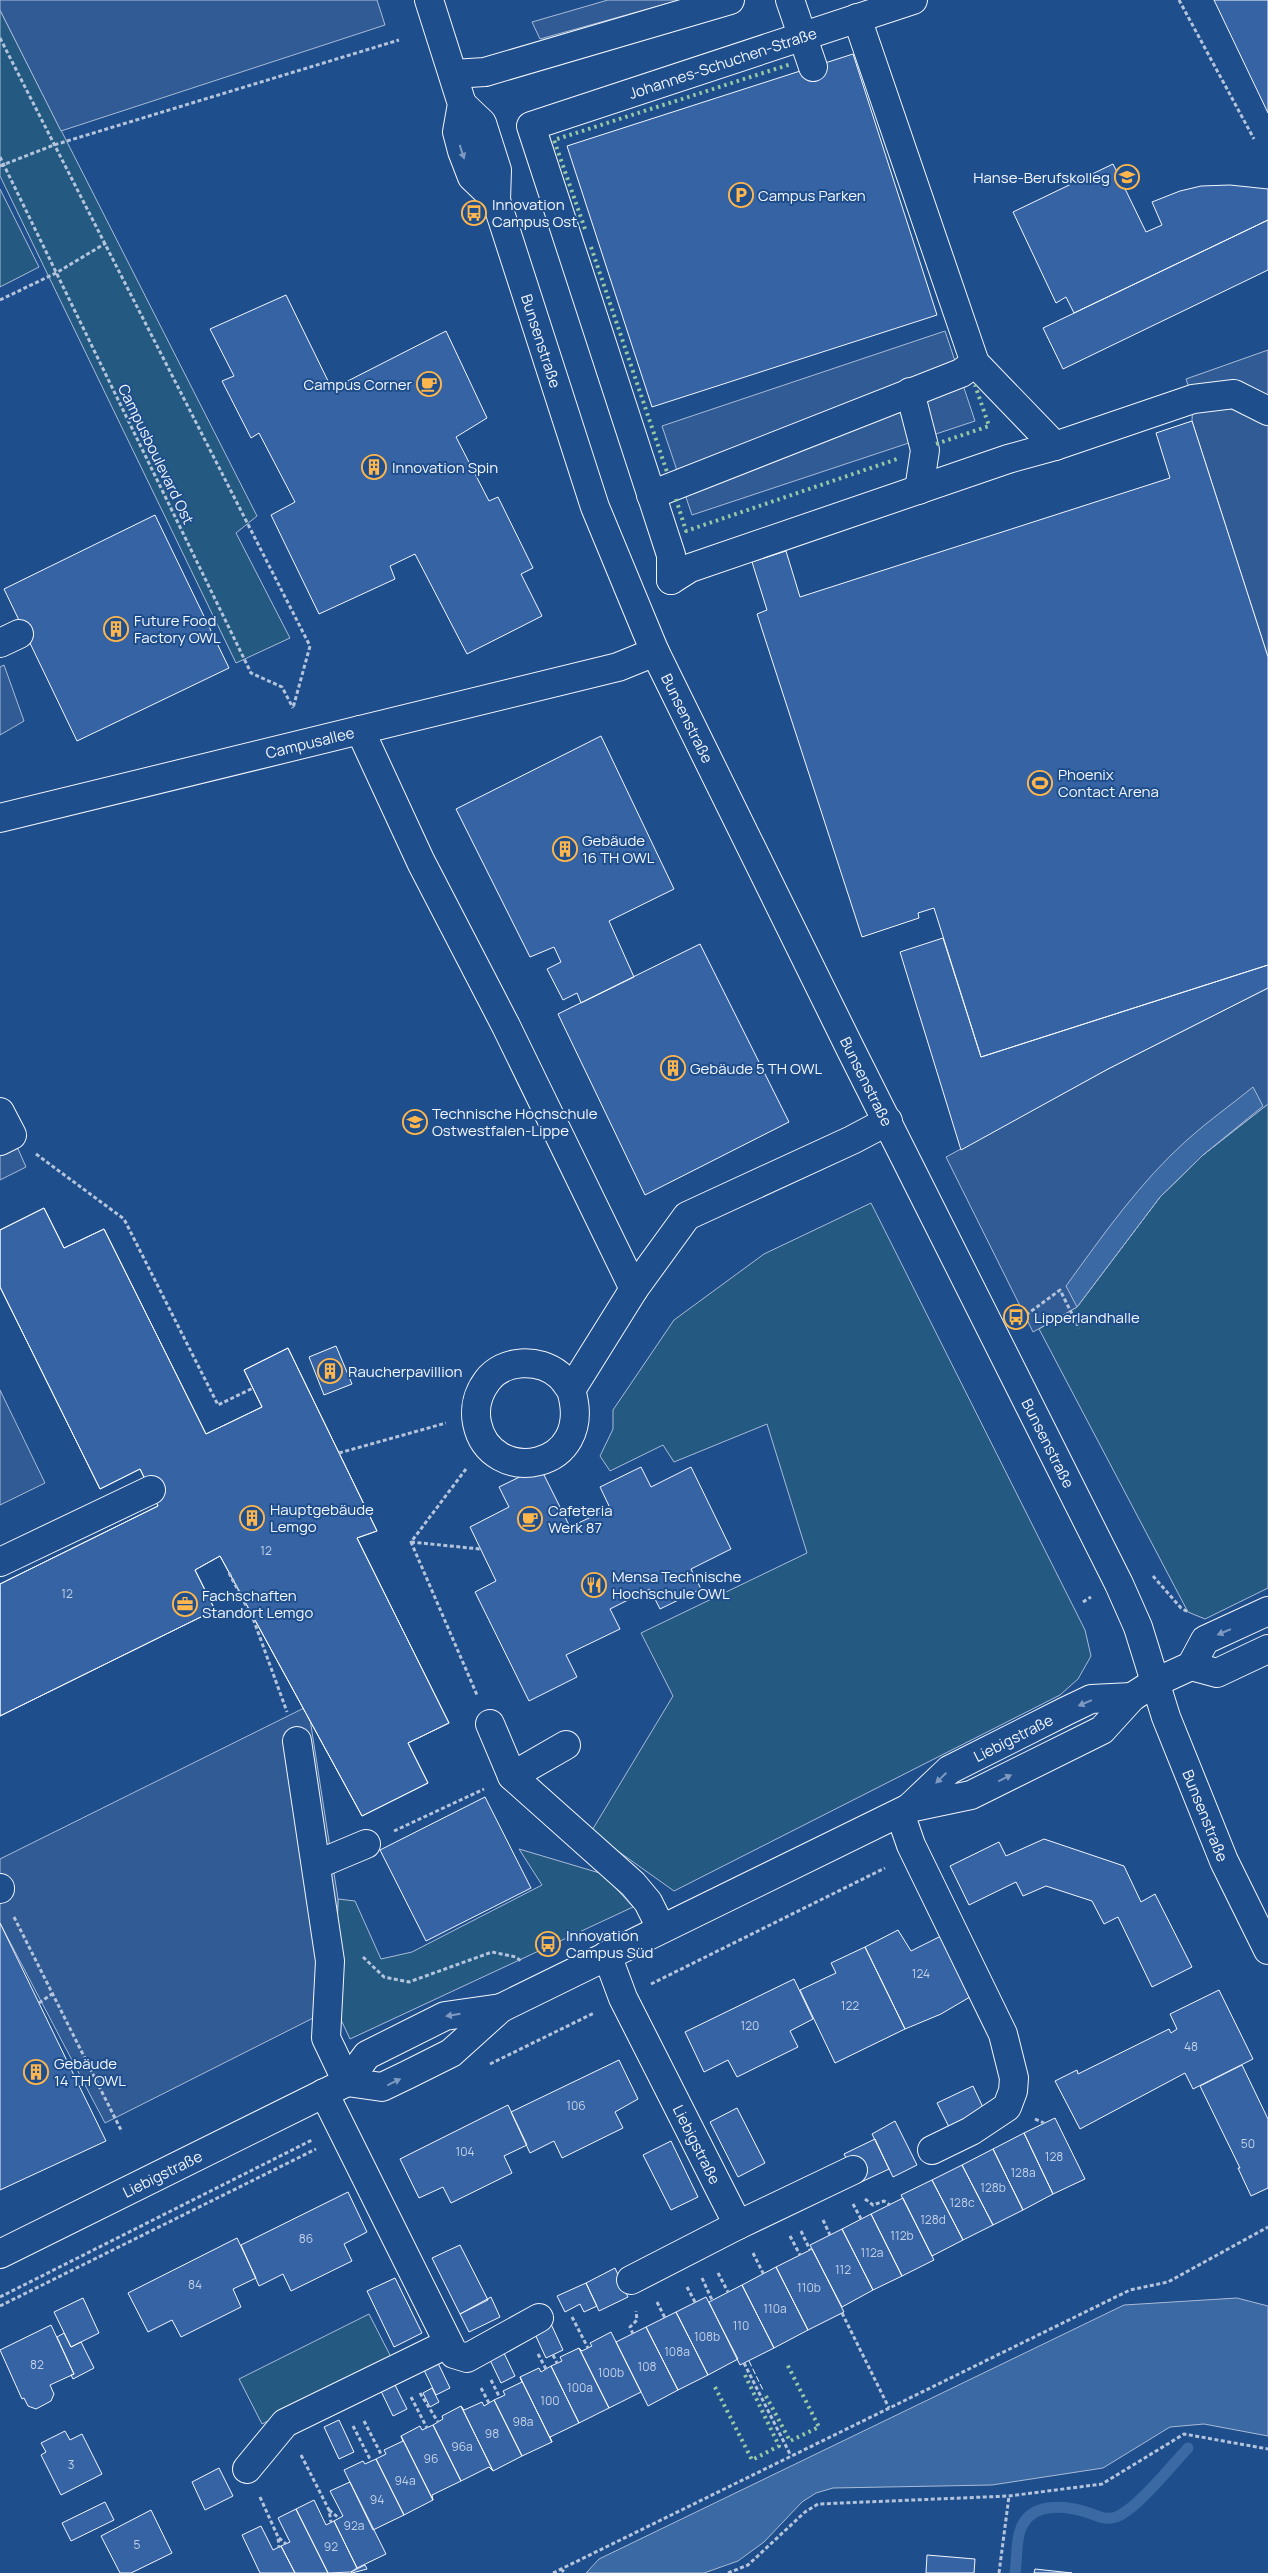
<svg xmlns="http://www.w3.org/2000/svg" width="1268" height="2573" viewBox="0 0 1268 2573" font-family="Manrope,sans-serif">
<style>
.green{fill:#245a82;stroke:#a8bbd7}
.parking{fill:#305b95;stroke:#a8bbd7}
.water{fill:#3b69a3;stroke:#a8bbd7}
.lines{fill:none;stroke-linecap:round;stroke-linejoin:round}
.stream{stroke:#3b69a3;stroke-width:11}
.building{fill:#3563a3;stroke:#f2f6ff}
.minor-casing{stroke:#f2f6ff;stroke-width:30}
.path{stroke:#b3c4dc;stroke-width:3;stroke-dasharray:4 2.5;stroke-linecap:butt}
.minor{stroke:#1f4e8c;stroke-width:28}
.hedge{stroke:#97c8a6;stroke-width:4;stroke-dasharray:2.5 4;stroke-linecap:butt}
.fence{stroke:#f2f6ff;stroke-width:1;stroke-dasharray:6 2.5;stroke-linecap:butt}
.oneway{fill:#7e9ac0}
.labels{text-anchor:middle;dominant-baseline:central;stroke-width:4;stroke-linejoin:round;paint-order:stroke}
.number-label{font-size:12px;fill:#c3d1e8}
.street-label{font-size:15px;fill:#f2f6ff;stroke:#1f4e8c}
.poi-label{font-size:15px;fill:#f2f6ff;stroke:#1f4e8c;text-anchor:start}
</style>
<rect width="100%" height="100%" fill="#1f4e8c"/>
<!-- green -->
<path class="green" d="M0 10 257 516 236 533 290 638 236 663 0 176Z
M0 189 39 267 0 287Z
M1268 1104V1588L1205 1619 1188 1612 1039 1329 1077 1307 1160 1197 1203 1155Z
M871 1203 1085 1630 1091 1656 1078 1679 1060 1695 674 1891 591 1832 673 1696 641 1633 807 1553 767 1424 674 1462 663 1445 610 1471 600 1456 613 1429V1410L674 1320 764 1254Z
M519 1849 603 1874 633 1907 350 2039 335 2007 338 1899 355 1901 381 1959 412 1952 542 1885Z
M369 2314 392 2359 262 2424 239 2379Z"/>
<!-- parking -->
<path class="parking" d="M0 0H377L385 25 61 131 0 10Z
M608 0H680L540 39 532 22Z
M945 331 975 421 692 515 662 426Z
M1268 350V657L1192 421 1193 399 1186 379Z
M4 665 24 721 0 735V667Z
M1268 988V1104L1203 1155 1160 1197 1077 1307 1033 1332 946 1157 1108 1069Z
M0 1108 26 1167 0 1180Z
M0 1390 45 1483 0 1505Z
M308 1706 338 1899 335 2007 105 2123 0 1923V1859Z"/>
<!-- water -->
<path class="water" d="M1253 1087 1263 1106 1203 1155 1160 1197 1077 1307 1066 1286C1103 1235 1140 1182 1187 1140 1208 1121 1231 1105 1253 1087Z
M1237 2298 1268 2306V2436L1204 2424 1170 2427 1103 2468 992 2485 833 2488 816 2493 802 2502 764 2542 738 2561 704 2573H586L599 2559 1124 2305Z"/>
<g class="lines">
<!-- stream -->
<path class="stream" d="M1015 2573C1017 2560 1016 2543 1020 2531 1029 2502 1063 2505 1086 2512 1095 2515 1106 2521 1116 2517 1137 2509 1171 2466 1188 2448"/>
</g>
<!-- building -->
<path class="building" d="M1214 0H1268V113Z
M853 54 937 315 652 407 567 146Z
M1113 164 1146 232 1162 225 1152 202 1180 191 1201 186 1230 185 1268 189V220L1074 313 1066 297 1056 303 1013 212Z
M1268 220V270L1063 369 1043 328Z
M286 295 332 389 446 331 487 418 456 437 489 501 498 497 533 568 521 574 542 616 467 654 415 554 390 566 395 579 319 614 271 515 295 502 259 433 251 438 222 381 234 376 210 329Z
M1192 421 1268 657V965L981 1057 934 908 918 913 919 918 862 937 757 614 767 610 752 562 786 551 800 597 1170 478 1156 433Z
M155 515 229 668 77 741 4 589Z
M601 736 674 889 609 921 634 977 581 1003 577 993 563 1000 547 969 561 962 554 947 530 957 456 809Z
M943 938 981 1057 1268 965V988L1108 1069 961 1150 900 952Z
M700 944 789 1122 645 1195 558 1014Z
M44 1208 64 1248 104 1229 206 1434 262 1407 244 1370 288 1348 377 1531 357 1538 449 1723 408 1743 428 1783 362 1816 220 1556 195 1570 215 1610 0 1716V1584L158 1506 140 1469 100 1489 0 1287V1230Z
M44 1208 64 1248 104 1229 206 1434 262 1407 244 1370 288 1348 377 1531 357 1538 449 1723 408 1743 428 1783 362 1816 220 1556 195 1570 215 1610 0 1716V1584L158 1506 140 1469 100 1489 0 1287V1230Z
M336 1346 352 1384 324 1395 309 1357Z
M540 1467 570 1527 610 1508 600 1487 641 1467 651 1487 691 1467 731 1549 691 1569 701 1589 660 1609 650 1589 610 1609 620 1629 566 1655 577 1677 529 1701 475 1592 496 1581 470 1527 509 1507 499 1487Z
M485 1797 531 1888 426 1941 380 1850Z
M1044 1839 1124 1866 1141 1902 1155 1894 1192 1967 1152 1987 1118 1917 1104 1924 1092 1901 1046 1886 1023 1896 1016 1882 969 1905 950 1866 999 1842 1006 1856Z
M0 1923 106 2141 0 2190Z
M898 1930 911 1951 945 1934 975 1994 941 2014 905 2029 865 1947Z
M865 1947 905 2029 835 2063 800 1990 836 1973 831 1963Z
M794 1979 813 2019 790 2031 798 2047 737 2077 728 2060 704 2072 685 2032Z
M1219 1990 1253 2059 1193 2089 1185 2073 1080 2129 1055 2081 1077 2070 1078 2074 1169 2029 1171 2033 1177 2029 1170 2014Z
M619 2060 638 2099 615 2112 623 2128 562 2158 554 2141 530 2153 511 2112Z
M1242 2065 1268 2119V2188L1251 2196 1238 2168H1240L1200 2086Z
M973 2086 986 2114 951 2131 937 2103Z
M508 2105 527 2145 504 2156 512 2173 451 2203 443 2187 419 2198 400 2159Z
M737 2108 765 2163 738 2177 710 2122Z
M1055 2118 1085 2179 1053 2194 1024 2133Z
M895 2121 917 2165 893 2177 872 2134Z
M1024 2133 1053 2194 1023 2210 993 2149Z
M875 2139 889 2169 859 2183 844 2154Z
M671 2141 698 2197 671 2210 643 2155Z
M993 2149 1023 2210 993 2225 962 2165Z
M962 2165 993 2225 963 2240 932 2180Z
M932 2180 963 2240 932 2256 901 2195Z
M348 2192 367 2232 344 2244 352 2261 291 2291 283 2274 259 2286 241 2245Z
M903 2198 934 2260 902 2276 871 2214Z
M871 2214 902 2276 873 2290 842 2229Z
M842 2229 873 2290 842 2307 810 2245Z
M237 2238 256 2278 233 2289 241 2307 181 2337 172 2320 148 2332 128 2293Z
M460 2245 488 2300 460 2314 432 2258Z
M812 2249 844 2312 808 2330 776 2267Z
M776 2267 808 2330 774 2348 742 2285Z
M615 2268 628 2297 599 2311 586 2283Z
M395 2278 422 2333 394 2347 367 2291Z
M586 2283 597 2306 584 2312 580 2304 565 2312 557 2296Z
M742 2285 774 2348 740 2365 709 2302Z
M491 2297 500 2317 469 2332 460 2314Z
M706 2297 738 2359 708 2375 676 2312Z
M83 2298 99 2333 71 2347 54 2312Z
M676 2312 708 2375 678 2390 646 2327Z
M551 2324 563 2350 546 2358 534 2332Z
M51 2325 74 2374 50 2385 54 2394 51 2401 36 2409 28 2406 24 2398 22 2399 0 2350Z
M646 2327 678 2390 648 2406 616 2342Z
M611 2332 641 2392 609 2408 579 2348 582 2351 592 2346 590 2343Z
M64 2333 71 2347 81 2342 94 2368 73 2379 71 2375 74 2374 57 2337Z
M579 2348 609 2408 579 2423 551 2366 562 2361 560 2357Z
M503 2351 515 2376 501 2383 489 2358Z
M437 2361 450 2388 436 2395 423 2368Z
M551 2366 579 2423 550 2437 552 2442 520 2377 539 2368 541 2372Z
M520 2377 552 2442 522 2456 494 2400 505 2395 503 2391 522 2382Z
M394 2383 407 2409 393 2416 380 2389Z
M432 2388 439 2402 430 2407 423 2393Z
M494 2400 522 2456 493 2471 461 2406 464 2410 482 2402 484 2406Z
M461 2406 493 2471 489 2467 461 2481 433 2425 443 2419 442 2416Z
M339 2420 354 2452 339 2459 324 2427Z
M433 2425 461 2481 432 2495 433 2500 401 2436 420 2426 422 2430Z
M65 2431 70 2440 82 2434 102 2474 61 2495 41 2455 46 2452 41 2443Z
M401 2436 433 2500 404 2515 376 2459 386 2454 384 2450 403 2441Z
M376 2459 404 2515 373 2530 344 2470 363 2461 365 2464Z
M219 2468 233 2496 205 2510 192 2482Z
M350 2482 386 2554 357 2568 334 2521 343 2516 330 2491Z
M314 2500 326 2525 334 2521 357 2568 351 2572 328 2573 296 2509Z
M105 2502 114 2520 71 2541 62 2523Z
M296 2509 328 2573H295L281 2546 290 2542 278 2518Z
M151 2510 172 2553 131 2573H120L101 2536Z
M261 2526 273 2550 281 2546 295 2573H260L242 2535Z
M927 2555 975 2559 974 2573H926Z
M365 2565 367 2569 352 2573 351 2572Z
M1035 2569 1072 2573H1034Z"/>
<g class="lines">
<defs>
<g id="minor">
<path d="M429 0 462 104 457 132 462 151 472 177 496 200"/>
<path d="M790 0 813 67"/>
<path d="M857 18 975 363 1055 446"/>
<path d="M453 74 485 72 730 0"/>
<path id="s1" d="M462 104 482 123 497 170 496 200 595 507 655 652 851 1050 1119 1584 1138 1627 1166 1717 1224 1861 1268 1950"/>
<path d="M910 392 925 450 919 490"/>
<path d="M651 495 961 373 975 363"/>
<path id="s2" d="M671 580V555L531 126 913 0"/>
<path d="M671 580 690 568 1008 459 1055 446 1193 399 1234 394 1268 411"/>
<path d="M0 643 19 634"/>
<path d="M360 730 421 862 506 1026 634 1289"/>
<path id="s3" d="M0 818 618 667 655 652"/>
<path d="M0 1112 12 1135 0 1141"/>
<path d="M571 1390C567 1385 564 1379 559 1375 539 1358 503 1359 487 1381 478 1393 474 1408 477 1423 490 1488 596 1471 571 1390L634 1289 687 1216 852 1140 888 1121"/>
<path d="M0 1562 151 1490"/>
<path d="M1191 1666 1217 1673 1268 1649"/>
<path d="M490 1724 512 1776 633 1884 648 1902 661 1928"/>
<path d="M297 1741 330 1961 326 2038 347 2082"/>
<path d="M512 1776 566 1745"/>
<path d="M909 1808 971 1795 1102 1730 1132 1697 1154 1683 1191 1666 1205 1640 1268 1611"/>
<path d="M900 1813 911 1845 1003 2034 1014 2078 1013 2091 1007 2107 971 2131 932 2150"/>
<path d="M316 1865 366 1844"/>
<path d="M0 1888V1889"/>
<path id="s4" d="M607 1955 623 1998 738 2225 631 2280"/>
<path id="s5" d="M347 2082 382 2087 407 2075 451 2053 501 2008 909 1808 949 1770 1064 1712 1091 1699 1132 1697"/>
<path d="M324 2093 454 2354 467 2358 539 2318"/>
<path d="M738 2225 853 2170"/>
<path id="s6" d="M0 2254 347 2082 367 2055 445 2016 501 2008"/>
<path d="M247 2469 285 2423 447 2344"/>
</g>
</defs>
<!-- minor casing -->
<use href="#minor" class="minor-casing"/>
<!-- path -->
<path class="path" d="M1179 0 1254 139
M0 38 310 646 293 708
M0 157 251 673 282 687 293 708
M0 166 54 145 399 40
M0 300 56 273 106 243
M36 1154 124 1219 218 1405 253 1388
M1026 1315 1060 1290 1079 1328
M339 1453 446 1423
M466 1469 411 1542 477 1695
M411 1542 480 1549
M229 1573 254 1621 287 1712
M1153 1576 1181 1608 1188 1612
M1083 1602 1091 1597
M394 1831 484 1789
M14 1917 122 2132
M363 1957 384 1977 409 1982 492 1952 516 1957 521 1961
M651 1984 885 1868
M39 2003 52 1994
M490 2064 594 2013
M1035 2119 1044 2123
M865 2199 873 2205 884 2201 890 2205
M853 2204 861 2219
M823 2220 830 2235
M801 2231 810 2250
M790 2236 800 2255
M753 2253 764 2275
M718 2273 728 2292
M702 2278 712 2300
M687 2287 695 2302
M0 2297 312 2140
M657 2302 665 2318
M0 2306 316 2149
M842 2313 889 2408
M572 2317 588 2348
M633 2334 630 2327 637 2320 636 2311
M538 2354 546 2369
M553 2355 557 2363
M744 2363 791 2456
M491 2380 500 2398
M481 2388 489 2403
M420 2393 438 2422
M411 2397 427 2428
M364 2421 382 2456
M353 2426 371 2461
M301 2455 329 2510 331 2522
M260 2497 278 2537 279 2548
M329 2510 339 2518
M279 2538 286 2544
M561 2569 565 2573
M553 2573 1130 2290 1168 2282 1268 2227
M728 2573 748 2565 805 2512 818 2504 1009 2496 1102 2484 1184 2434 1268 2449
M999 2573 1009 2496"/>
<!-- minor -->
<use href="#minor" class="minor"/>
<!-- hedge -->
<path class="hedge" d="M585 229 554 140 791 64
M591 247 668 475
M936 444 989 426 975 385
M676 499 686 531 900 458
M715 2387 752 2460 779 2446 744 2373
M766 2396 790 2441 819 2427 787 2364"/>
<!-- fence -->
<path class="fence" d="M749 2361 763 2390"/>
</g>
<!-- one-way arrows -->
<defs><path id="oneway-solid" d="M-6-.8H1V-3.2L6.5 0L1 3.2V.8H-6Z" transform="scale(1.25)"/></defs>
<g class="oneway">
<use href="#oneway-solid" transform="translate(462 152) rotate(72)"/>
<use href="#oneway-solid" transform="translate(1224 1632) rotate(157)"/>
<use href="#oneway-solid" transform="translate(1085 1703) rotate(157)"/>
<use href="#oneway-solid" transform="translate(941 1778) rotate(136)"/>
<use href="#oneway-solid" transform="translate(1005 1778) rotate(-26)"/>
<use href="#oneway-solid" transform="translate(453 2015) rotate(171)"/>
<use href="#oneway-solid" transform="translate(394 2082) rotate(-26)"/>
</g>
<!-- icons -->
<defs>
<symbol id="school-ring" viewBox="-11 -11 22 22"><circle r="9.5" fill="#1f4e8c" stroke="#ffb74d" stroke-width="1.5"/><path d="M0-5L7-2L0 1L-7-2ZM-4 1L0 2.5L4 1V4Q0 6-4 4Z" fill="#ffb74d"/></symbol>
<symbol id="parking-ring" viewBox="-11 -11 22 22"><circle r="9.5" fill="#1f4e8c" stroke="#ffb74d" stroke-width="1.5"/><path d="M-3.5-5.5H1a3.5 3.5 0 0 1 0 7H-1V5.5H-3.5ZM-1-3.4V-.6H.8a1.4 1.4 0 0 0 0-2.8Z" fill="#ffb74d"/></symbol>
<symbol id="bus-ring" viewBox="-11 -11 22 22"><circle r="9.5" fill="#1f4e8c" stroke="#ffb74d" stroke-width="1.5"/><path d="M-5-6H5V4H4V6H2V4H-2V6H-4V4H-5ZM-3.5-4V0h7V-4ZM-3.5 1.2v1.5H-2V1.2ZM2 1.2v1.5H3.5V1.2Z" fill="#ffb74d"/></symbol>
<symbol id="cafe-ring" viewBox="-11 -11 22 22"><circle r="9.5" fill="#1f4e8c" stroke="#ffb74d" stroke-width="1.5"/><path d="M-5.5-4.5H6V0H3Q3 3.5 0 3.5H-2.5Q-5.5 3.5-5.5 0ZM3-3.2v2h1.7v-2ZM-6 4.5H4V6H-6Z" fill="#ffb74d"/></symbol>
<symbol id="building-ring" viewBox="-11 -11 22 22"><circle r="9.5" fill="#1f4e8c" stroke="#ffb74d" stroke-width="1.5"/><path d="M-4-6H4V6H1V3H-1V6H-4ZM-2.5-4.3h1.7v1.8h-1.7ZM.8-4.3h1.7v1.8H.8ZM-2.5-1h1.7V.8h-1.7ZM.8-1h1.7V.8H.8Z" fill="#ffb74d"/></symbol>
<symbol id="stadium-ring" viewBox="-11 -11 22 22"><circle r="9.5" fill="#1f4e8c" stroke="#ffb74d" stroke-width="1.5"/><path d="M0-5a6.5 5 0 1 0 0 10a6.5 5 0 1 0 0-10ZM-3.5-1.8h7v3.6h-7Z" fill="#ffb74d"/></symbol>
<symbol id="university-ring" viewBox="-11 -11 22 22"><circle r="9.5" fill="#1f4e8c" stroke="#ffb74d" stroke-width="1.5"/><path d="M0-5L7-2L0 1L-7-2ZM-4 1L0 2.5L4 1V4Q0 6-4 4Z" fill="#ffb74d"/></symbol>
<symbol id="restaurant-ring" viewBox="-11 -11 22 22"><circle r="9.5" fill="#1f4e8c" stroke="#ffb74d" stroke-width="1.5"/><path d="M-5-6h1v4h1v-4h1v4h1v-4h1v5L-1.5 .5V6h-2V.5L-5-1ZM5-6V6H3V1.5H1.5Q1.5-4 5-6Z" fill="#ffb74d"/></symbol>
<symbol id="office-ring" viewBox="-11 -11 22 22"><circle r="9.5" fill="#1f4e8c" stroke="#ffb74d" stroke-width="1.5"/><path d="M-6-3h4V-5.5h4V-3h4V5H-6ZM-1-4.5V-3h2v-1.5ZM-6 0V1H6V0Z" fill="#ffb74d"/></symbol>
</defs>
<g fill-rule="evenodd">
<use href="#school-ring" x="1113" y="163" width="28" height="28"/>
<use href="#parking-ring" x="727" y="181" width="28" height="28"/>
<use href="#bus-ring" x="460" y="199" width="28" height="28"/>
<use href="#cafe-ring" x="415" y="370" width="28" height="28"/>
<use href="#building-ring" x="360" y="453" width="28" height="28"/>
<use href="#building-ring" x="102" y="615" width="28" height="28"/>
<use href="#stadium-ring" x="1026" y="769" width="28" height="28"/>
<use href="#building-ring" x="551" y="835" width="28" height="28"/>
<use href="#building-ring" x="659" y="1054" width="28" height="28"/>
<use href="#university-ring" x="401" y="1108" width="28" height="28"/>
<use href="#bus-ring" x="1002" y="1303" width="28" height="28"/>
<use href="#building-ring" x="316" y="1357" width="28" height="28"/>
<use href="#building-ring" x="238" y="1504" width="28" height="28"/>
<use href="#cafe-ring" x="516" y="1505" width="28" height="28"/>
<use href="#restaurant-ring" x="580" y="1571" width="28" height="28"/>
<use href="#office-ring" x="171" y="1590" width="28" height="28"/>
<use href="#bus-ring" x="534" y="1930" width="28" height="28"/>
<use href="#building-ring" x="22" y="2058" width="28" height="28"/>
</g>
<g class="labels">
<!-- number labels -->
<g class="number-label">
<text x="266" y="1550">12</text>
<text x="67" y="1593">12</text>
<text x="921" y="1973">124</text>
<text x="850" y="2005">122</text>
<text x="750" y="2025">120</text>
<text x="1191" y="2046">48</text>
<text x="576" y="2105">106</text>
<text x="1248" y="2143">50</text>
<text x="465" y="2151">104</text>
<text x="1054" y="2156">128</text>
<text x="1023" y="2172">128a</text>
<text x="993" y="2187">128b</text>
<text x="962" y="2202">128c</text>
<text x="933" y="2219">128d</text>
<text x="902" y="2235">112b</text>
<text x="306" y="2238">86</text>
<text x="872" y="2252">112a</text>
<text x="843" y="2269">112</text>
<text x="195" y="2284">84</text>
<text x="809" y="2287">110b</text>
<text x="775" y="2308">110a</text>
<text x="741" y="2325">110</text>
<text x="707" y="2336">108b</text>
<text x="677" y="2351">108a</text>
<text x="37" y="2364">82</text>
<text x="647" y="2366">108</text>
<text x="611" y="2372">100b</text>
<text x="580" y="2387">100a</text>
<text x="550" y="2400">100</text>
<text x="523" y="2421">98a</text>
<text x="492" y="2433">98</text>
<text x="462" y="2446">96a</text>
<text x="431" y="2458">96</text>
<text x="71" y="2464">3</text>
<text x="405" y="2480">94a</text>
<text x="377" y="2499">94</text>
<text x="354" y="2525">92a</text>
<text x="137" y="2544">5</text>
<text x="331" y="2546">92</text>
</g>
<!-- street labels -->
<g class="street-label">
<text stroke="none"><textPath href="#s2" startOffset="678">Johannes-Schuchen-Straße</textPath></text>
<text stroke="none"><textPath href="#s1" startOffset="255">Bunsenstraße</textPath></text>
<text transform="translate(156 454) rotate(64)">Campusboulevard Ost</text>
<text stroke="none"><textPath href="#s1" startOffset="660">Bunsenstraße</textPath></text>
<text stroke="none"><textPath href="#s3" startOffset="319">Campusallee</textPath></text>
<text stroke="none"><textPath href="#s1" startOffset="1065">Bunsenstraße</textPath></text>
<text stroke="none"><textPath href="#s1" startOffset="1470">Bunsenstraße</textPath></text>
<text stroke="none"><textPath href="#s5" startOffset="761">Liebigstraße</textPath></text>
<text stroke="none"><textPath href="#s1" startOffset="1875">Bunsenstraße</textPath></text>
<text stroke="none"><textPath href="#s4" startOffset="210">Liebigstraße</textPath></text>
<text stroke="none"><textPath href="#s6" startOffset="181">Liebigstraße</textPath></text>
</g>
<!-- poi labels -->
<g class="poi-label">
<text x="1110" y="177" text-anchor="end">Hanse-Berufskolleg</text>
<text x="758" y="195">Campus Parken</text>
<text x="492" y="204">Innovation<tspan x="492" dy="17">Campus Ost</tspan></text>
<text x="412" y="384" text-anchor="end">Campus Corner</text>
<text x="392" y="467">Innovation Spin</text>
<text x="134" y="620">Future Food<tspan x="134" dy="17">Factory OWL</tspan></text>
<text x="1058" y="774">Phoenix<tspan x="1058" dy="17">Contact Arena</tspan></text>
<text x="582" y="840">Gebäude<tspan x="582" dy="17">16 TH OWL</tspan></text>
<text x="690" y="1068">Gebäude 5 TH OWL</text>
<text x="432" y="1113">Technische Hochschule<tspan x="432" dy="17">Ostwestfalen-Lippe</tspan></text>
<text x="1034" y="1317">Lipperlandhalle</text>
<text x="348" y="1371">Raucherpavillion</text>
<text x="270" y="1509">Hauptgebäude<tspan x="270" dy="17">Lemgo</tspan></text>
<text x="548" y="1510">Cafeteria<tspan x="548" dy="17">Werk 87</tspan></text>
<text x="612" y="1576">Mensa Technische<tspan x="612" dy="17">Hochschule OWL</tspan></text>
<text x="202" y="1595">Fachschaften<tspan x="202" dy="17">Standort Lemgo</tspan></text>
<text x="566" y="1935">Innovation<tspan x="566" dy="17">Campus Süd</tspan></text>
<text x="54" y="2063">Gebäude<tspan x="54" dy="17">14 TH OWL</tspan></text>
</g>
</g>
</svg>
